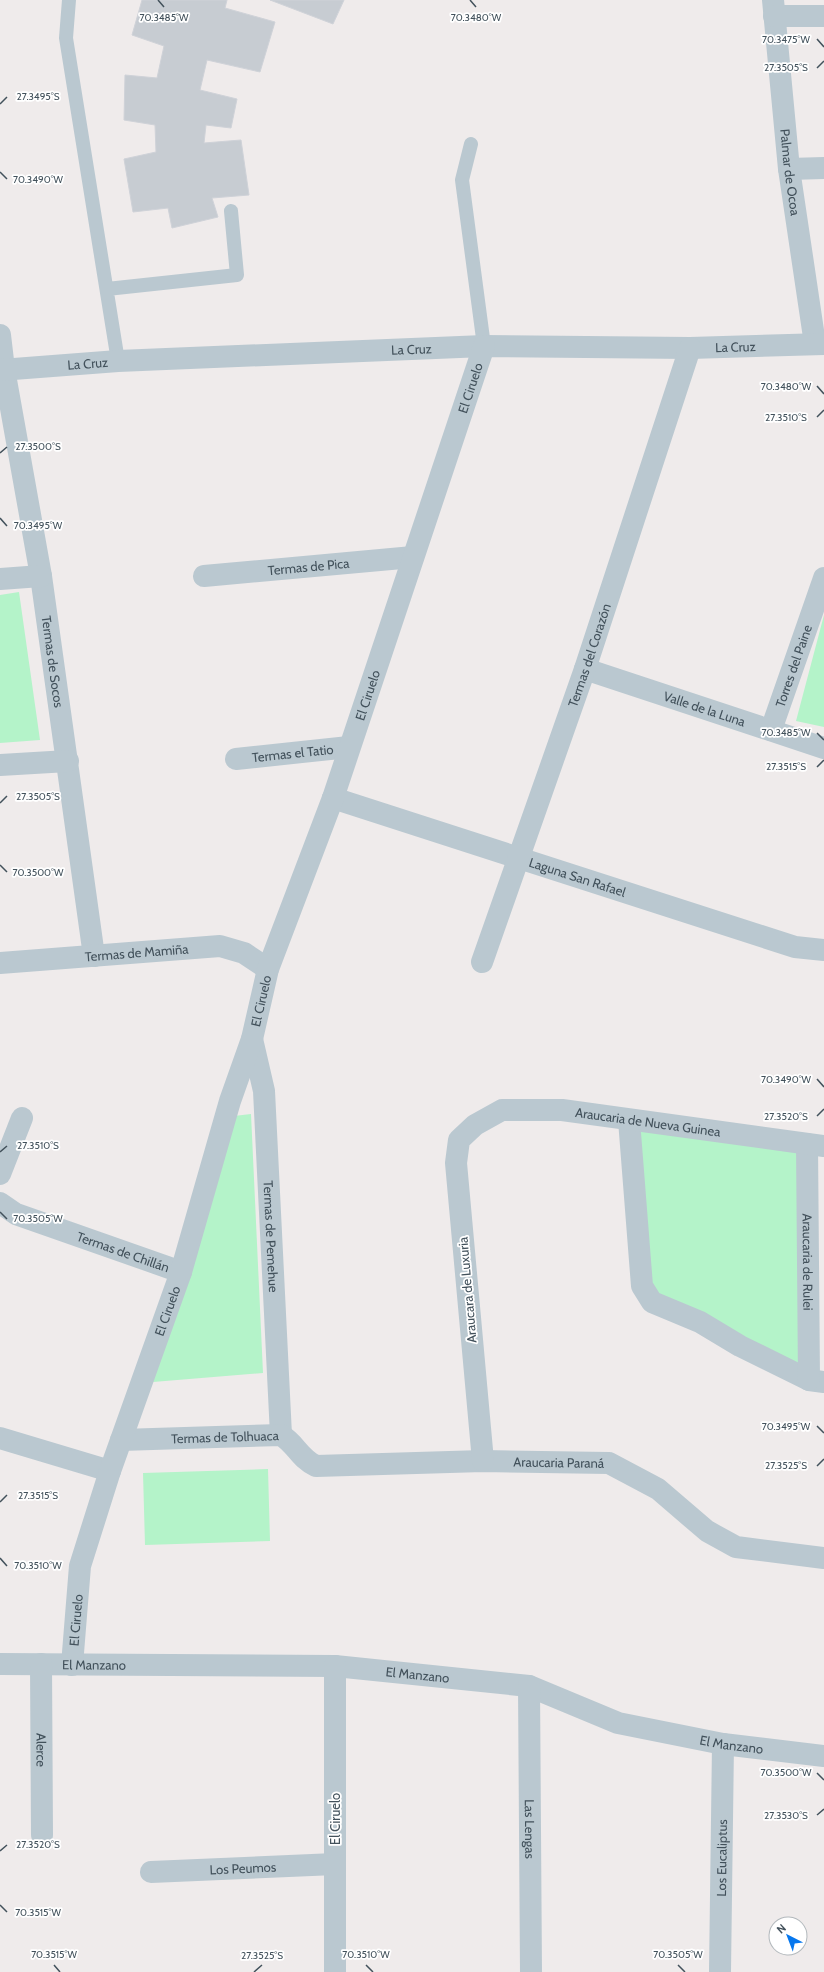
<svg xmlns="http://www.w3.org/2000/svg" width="824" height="1972" viewBox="0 0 824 1972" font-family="Cabin,sans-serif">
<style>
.green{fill:#b4f3c9}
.building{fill:#c7ccd2;stroke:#cfd2d8}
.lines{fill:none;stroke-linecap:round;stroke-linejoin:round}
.service{stroke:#bac8d0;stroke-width:14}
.minor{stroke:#bac8d0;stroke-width:22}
.ticks{fill:none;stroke:#42515b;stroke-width:1.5}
.labels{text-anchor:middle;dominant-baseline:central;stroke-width:3.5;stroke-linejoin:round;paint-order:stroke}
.street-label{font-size:13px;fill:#42515b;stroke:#fff}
.ticks-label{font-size:10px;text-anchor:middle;fill:#42515b;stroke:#fff;stroke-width:3.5;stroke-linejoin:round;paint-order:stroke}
</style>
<rect width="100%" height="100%" fill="#efebeb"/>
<!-- green -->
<path class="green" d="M19 592 40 740 0 743V595Z
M824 615V727L796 721Z
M251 1114 263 1373 153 1382 234 1116Z
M636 1129 801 1149 802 1369 656 1297 648 1281Z
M268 1469 270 1541 145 1545 143 1473Z"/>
<!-- building -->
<path class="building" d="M142 0H227L225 8 275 22 260 72 207 60 200 90 237 99 231 128 206 125 204 143 241 140 249 195 212 198 218 217 172 228 168 208 133 212 124 159 156 152 155 125 124 120 125 75 157 78 164 46 132 35Z
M270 0H344L333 24Z"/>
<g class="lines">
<!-- service -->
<path class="service" d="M69 0 66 38 118 361
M471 144 462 180 484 346
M107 289 237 275 231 211"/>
<!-- minor -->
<g class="minor">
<path id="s1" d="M773 0 789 169 815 344"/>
<path d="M774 16H824"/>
<path d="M789 169 824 168"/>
<path id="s2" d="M0 335 4 369 41 576 94 956"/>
<path id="s3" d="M0 370 118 361 484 346 690 348 824 344"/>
<path id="s4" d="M204 576 413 557"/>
<path d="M0 579 41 576"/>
<path id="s5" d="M585 669 824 748"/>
<path id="s6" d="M771 730 824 578"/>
<path id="s7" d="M236 759 349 747"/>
<path d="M0 765 68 761"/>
<path id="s8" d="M333 798 795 947 824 950"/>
<path id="s9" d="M482 962 585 669 690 348"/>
<path id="s10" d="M0 963 220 946 244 953 268 969"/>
<path id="s11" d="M252 1039 264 1091 281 1435"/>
<path d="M629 1120 642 1286 652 1302 700 1322 740 1346 809 1380 824 1382"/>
<path id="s12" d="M807 1144 809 1380"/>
<path d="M0 1174 22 1118"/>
<path id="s13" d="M0 1203 16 1214 181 1272"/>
<path d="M0 1438 110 1471"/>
<path id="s14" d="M121 1440 281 1435C296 1444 299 1458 316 1466L483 1461 609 1463 658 1489 707 1531 736 1547 824 1558"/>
<path id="s15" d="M483 1461 456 1163 459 1140 475 1125 502 1110H562L824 1146"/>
<path id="s16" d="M0 1664 335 1666 529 1686 618 1723 723 1744 824 1756"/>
<path id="s17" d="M41 1664 42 1835"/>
<path id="s18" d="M72 1665 80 1566 110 1471 181 1272 230 1101 252 1039 268 969 333 798 484 346"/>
<path id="s19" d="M529 1686 531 1972"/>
<path id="s20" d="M151 1872 335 1864"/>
<path d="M335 1972V1666"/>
<path id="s21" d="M720 1972 723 1744"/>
</g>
</g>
<!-- ticks -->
<path class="ticks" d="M158 0 164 7M470 0 476 7M817 39 824 47M817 68 824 61M0 104 7 97M0 172 7 179M817 386 824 394M817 417 824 410M0 453 7 447M0 518 7 526M817 733 824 740M817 767 824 760M0 803 7 796M0 865 7 872M817 1079 824 1087M817 1116 824 1109M0 1152 7 1146M0 1212 7 1219M817 1426 824 1433M817 1466 824 1459M0 1502 7 1495M0 1558 7 1566M817 1773 824 1780M817 1815 824 1809M0 1851 7 1845M0 1905 7 1912M54 1965 60 1972M366 1965 373 1972M678 1965 685 1972M254 1972 262 1965"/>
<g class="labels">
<!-- street labels -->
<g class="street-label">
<text stroke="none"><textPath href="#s1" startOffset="173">Palmar de Ocoa</textPath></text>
<text stroke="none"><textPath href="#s3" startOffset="736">La Cruz</textPath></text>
<text stroke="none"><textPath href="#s3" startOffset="412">La Cruz</textPath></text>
<text stroke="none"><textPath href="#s3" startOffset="88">La Cruz</textPath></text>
<text stroke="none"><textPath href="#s18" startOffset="1341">El Ciruelo</textPath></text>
<text stroke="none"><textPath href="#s4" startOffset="105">Termas de Pica</textPath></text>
<text stroke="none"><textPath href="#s9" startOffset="325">Termas del Corazón</textPath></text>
<text stroke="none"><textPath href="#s2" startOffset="331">Termas de Socos</textPath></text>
<text stroke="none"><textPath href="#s6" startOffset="68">Torres del Paine</textPath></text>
<text stroke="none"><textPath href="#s18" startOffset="1017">El Ciruelo</textPath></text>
<text stroke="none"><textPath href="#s5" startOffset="126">Valle de la Luna</textPath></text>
<text stroke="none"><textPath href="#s7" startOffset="57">Termas el Tatio</textPath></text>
<text stroke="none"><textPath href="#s8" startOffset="257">Laguna San Rafael</textPath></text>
<text stroke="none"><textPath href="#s10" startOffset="137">Termas de Mamiña</textPath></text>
<text stroke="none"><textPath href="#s18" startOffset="693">El Ciruelo</textPath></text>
<text stroke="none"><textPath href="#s15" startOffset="522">Araucaria de Nueva Guinea</textPath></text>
<text stroke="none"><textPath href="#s11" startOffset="199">Termas de Pemehue</textPath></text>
<text stroke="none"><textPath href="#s13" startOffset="133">Termas de Chillán</textPath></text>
<text stroke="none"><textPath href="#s12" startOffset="118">Araucaria de Rulei</textPath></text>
<text transform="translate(467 1290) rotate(-95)">Araucara de Luxuria</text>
<text stroke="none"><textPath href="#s18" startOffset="369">El Ciruelo</textPath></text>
<text stroke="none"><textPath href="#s14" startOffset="104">Termas de Tolhuaca</textPath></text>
<text stroke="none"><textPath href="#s14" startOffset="450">Araucaria Paraná</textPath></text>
<text stroke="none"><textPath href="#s18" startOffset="45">El Ciruelo</textPath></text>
<text stroke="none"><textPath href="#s16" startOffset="94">El Manzano</textPath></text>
<text stroke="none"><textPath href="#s16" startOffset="418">El Manzano</textPath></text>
<text stroke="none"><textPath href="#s16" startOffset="742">El Manzano</textPath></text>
<text stroke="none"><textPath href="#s17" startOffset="86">Alerce</textPath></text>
<text transform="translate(335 1819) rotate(-90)">El Ciruelo</text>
<text stroke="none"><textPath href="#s19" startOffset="143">Las Lengas</textPath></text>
<text stroke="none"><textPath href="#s21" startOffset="114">Los Eucaliptus</textPath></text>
<text stroke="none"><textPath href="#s20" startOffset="92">Los Peumos</textPath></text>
</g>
</g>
<g class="ticks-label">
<text x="164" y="21">70.3485°W</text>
<text x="476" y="21">70.3480°W</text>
<text x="786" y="43">70.3475°W</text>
<text x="786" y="71">27.3505°S</text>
<text x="38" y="100">27.3495°S</text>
<text x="38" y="183">70.3490°W</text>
<text x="786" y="390">70.3480°W</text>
<text x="786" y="421">27.3510°S</text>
<text x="38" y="450">27.3500°S</text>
<text x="38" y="529">70.3495°W</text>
<text x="786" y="736">70.3485°W</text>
<text x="786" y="770">27.3515°S</text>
<text x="38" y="800">27.3505°S</text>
<text x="38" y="876">70.3500°W</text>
<text x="786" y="1083">70.3490°W</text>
<text x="786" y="1120">27.3520°S</text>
<text x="38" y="1149">27.3510°S</text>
<text x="38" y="1222">70.3505°W</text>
<text x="786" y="1430">70.3495°W</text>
<text x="786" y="1469">27.3525°S</text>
<text x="38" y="1499">27.3515°S</text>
<text x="38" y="1569">70.3510°W</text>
<text x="786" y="1776">70.3500°W</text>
<text x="786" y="1819">27.3530°S</text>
<text x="38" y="1848">27.3520°S</text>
<text x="38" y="1916">70.3515°W</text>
<text x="54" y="1958">70.3515°W</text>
<text x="366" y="1958">70.3510°W</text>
<text x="678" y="1958">70.3505°W</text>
<text x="262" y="1959">27.3525°S</text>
</g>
<!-- north arrow -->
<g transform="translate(788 1936) rotate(318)"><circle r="19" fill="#ffffff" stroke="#b3b9bd"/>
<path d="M0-3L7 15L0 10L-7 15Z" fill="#0677ee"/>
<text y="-6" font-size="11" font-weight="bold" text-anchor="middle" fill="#42515b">N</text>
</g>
</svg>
